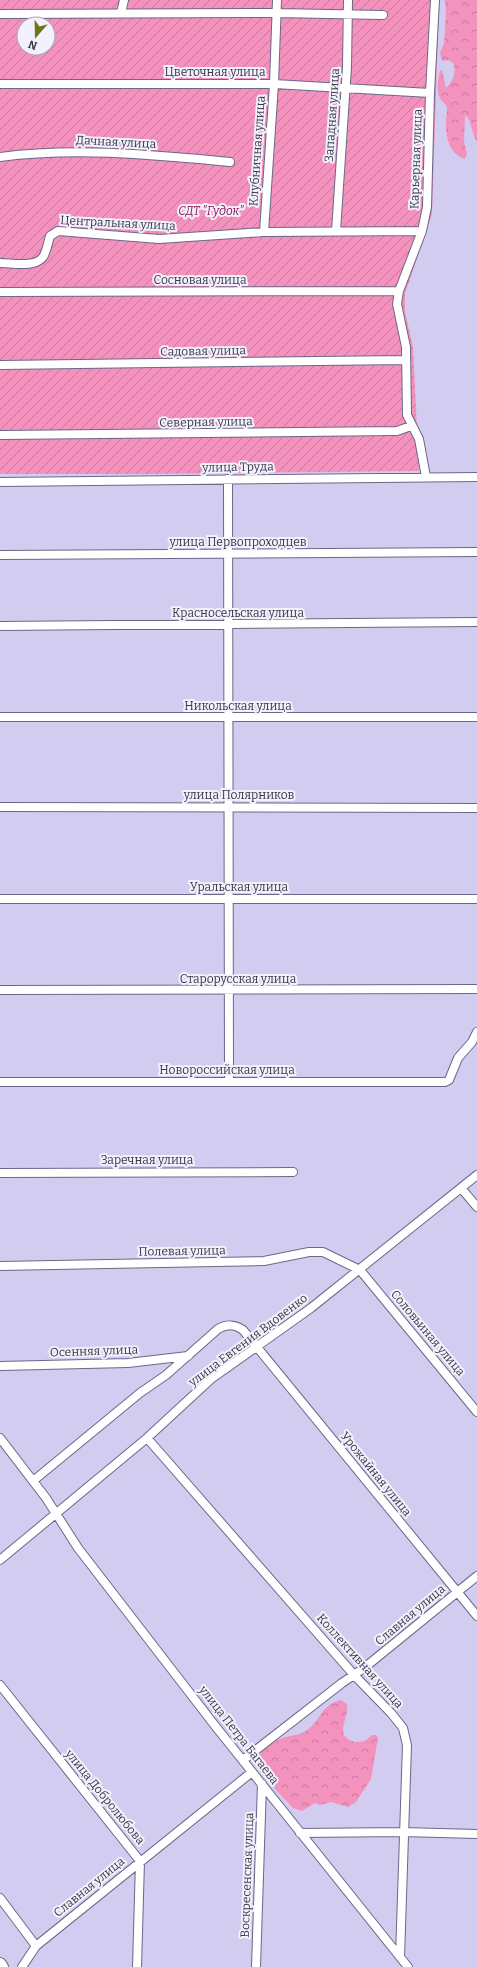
<svg xmlns="http://www.w3.org/2000/svg" width="477" height="1967" viewBox="0 0 477 1967" font-family="Bitter,serif">
<style>
.forest{fill:url(#forest-crowns)}
.garden{fill:url(#garden-furrows);fill-rule:evenodd}
.lines{fill:none;stroke-linecap:round;stroke-linejoin:round}
.street-casing{stroke:#6c6788;stroke-width:10}
.secondary-casing{stroke:#6c6788;stroke-width:14}
.street{stroke:#fff;stroke-width:8}
.secondary{stroke:#fff;stroke-width:12}
.labels{text-anchor:middle;dominant-baseline:central;stroke-width:4;stroke-linejoin:round;paint-order:stroke}
.street-label{font-size:12px;fill:#3a3847;stroke:#f2f1fc}
.park-label{font-size:12px;font-style:italic;fill:#8d1259;stroke:#f2f1fc}
</style>
<defs>
<pattern id="forest-crowns" width="20" height="18" patternUnits="userSpaceOnUse"><rect width="20" height="18" fill="#f492be"/><path d="M2 6a3 3 0 1 1 6 0M12 15a3 3 0 1 1 6 0" fill="none" stroke="#c7789c"/></pattern>
<pattern id="garden-furrows" width="10" height="10" patternUnits="userSpaceOnUse"><rect width="10" height="10" fill="#f492be"/><path d="M-1 1l2-2M0 10L10 0M9 11l2-2" fill="none" stroke="#c7789c"/></pattern>
</defs>
<rect width="100%" height="100%" fill="#d2ccf1"/>
<!-- forest -->
<path class="forest" d="M445 0H477V142C471 133 472 119 465 115L464 142 467 154 465 159C449 155 445 135 446 121 446 116 447 113 447 108 446 103 443 103 440 98 436 92 438 78 440 71L442 70 446 88C453 81 457 72 453 63L449 60 443 61 441 58 440 53 444 43 446 11Z
M341 1700 347 1704C350 1718 332 1736 355 1742 363 1743 367 1740 372 1735H376L378 1738 371 1779 356 1802 348 1807 331 1802 320 1805 315 1803 302 1811 293 1808 276 1790 270 1782 265 1767 257 1765C255 1752 275 1739 286 1737 293 1735 301 1735 307 1730 321 1721 320 1705 341 1700Z"/>
<!-- garden -->
<path class="garden" d="M0 0H439L432 214 405 294V312L413 347 419 471 147 474H0ZM24 24H48V48H24Z"/>
<g class="lines">
<defs>
<path id="street" d="M121 13 124 0
M0 14 276 13 383 15
M0 84H274L430 93
M0 157C77 147 153 155 230 162
M336 231 347 67 348 0
M264 232 274 84 277 0
M0 263C12 263 35 268 43 257 47 251 48 242 50 236L58 231 159 239 264 232 422 231
M0 292 399 291
M0 365 406 360
M0 435 397 431 411 426
M426 477 419 439 407 415 406 347 397 304 399 291 422 231 427 207 430 93 435 0
M228 479 229 1082
M0 482 477 477
M0 555 477 552
M0 626 477 622
M0 717H477
M0 807 477 808
M0 899H477
M0 990 477 989
M0 1082H445L449 1080 458 1058 472 1042 477 1032
M0 1173 293 1172
M461 1188 477 1207
M0 1266 264 1261 309 1252H323L360 1270 477 1412
M0 1366 128 1363 188 1356
M0 1438 46 1498 78 1548 216 1727 408 1967
M147 1438 354 1675 391 1713 403 1728 407 1745 400 1957
M33 1481 140 1393 166 1375 218 1329C227 1324 234 1324 243 1330L477 1616
M0 1560 147 1438 211 1379 311 1308 477 1175
M0 1685 140 1861 137 1967
M243 1760 342 1683 364 1668 477 1576
M300 1833 403 1832 477 1834
M0 1898 36 1946
M22 1967 36 1946 252 1772
M256 1967 262 1784"/>
<path id="secondary" d="M0 1964 2 1967"/>
</defs>
<!-- street casing -->
<use href="#street" class="street-casing"/>
<!-- secondary casing -->
<use href="#secondary" class="secondary-casing"/>
<!-- street -->
<use href="#street" class="street"/>
<!-- secondary -->
<use href="#secondary" class="secondary"/>
</g>
<g class="labels">
<!-- street labels -->
<g class="street-label">
<text x="215" y="72">Цветочная улица</text>
<text transform="translate(332 115) rotate(-86)">Западная улица</text>
<text transform="translate(116 142) rotate(3)">Дачная улица</text>
<text transform="translate(257 151) rotate(-86)">Клубничная улица</text>
<text transform="translate(416 159) rotate(-88)">Карьерная улица</text>
<text transform="translate(118 223) rotate(3)">Центральная улица</text>
<text x="200" y="280">Сосновая улица</text>
<text transform="translate(203 351) rotate(-1)">Садовая улица</text>
<text transform="translate(206 422) rotate(-1)">Северная улица</text>
<text transform="translate(238 467) rotate(-1)">улица Труда</text>
<text x="238" y="542">улица Первопроходцев</text>
<text x="238" y="613">Красносельская улица</text>
<text x="238" y="706">Никольская улица</text>
<text x="239" y="795">улица Полярников</text>
<text x="239" y="887">Уральская улица</text>
<text x="238" y="979">Старорусская улица</text>
<text x="227" y="1070">Новороссийская улица</text>
<text x="147" y="1160">Заречная улица</text>
<text transform="translate(182 1251) rotate(-1)">Полевая улица</text>
<text transform="translate(428 1333) rotate(50)">Соловьиная улица</text>
<text transform="translate(248 1340) rotate(-37)">улица Евгения Вдовенко</text>
<text transform="translate(94 1351) rotate(-2)">Осенняя улица</text>
<text transform="translate(376 1474) rotate(51)">Урожайная улица</text>
<text transform="translate(410 1615) rotate(-40)">Славная улица</text>
<text transform="translate(360 1661) rotate(48)">Коллективная улица</text>
<text transform="translate(239 1735) rotate(52)">улица Петра Багаева</text>
<text transform="translate(105 1797) rotate(51)">улица Добролюбова</text>
<text transform="translate(247 1875) rotate(-88)">Воскресенская улица</text>
<text transform="translate(89 1887) rotate(-39)">Славная улица</text>
</g>
<!-- park labels -->
<g class="park-label">
<text x="211" y="211">СДТ "Гудок"</text>
</g>
</g>
<!-- north arrow -->
<g transform="translate(36 36) rotate(200)"><circle r="19" fill="#f2f1fc" stroke="#a8a7b4"/>
<path d="M0-3L7 15L0 10L-7 15Z" fill="#6f7319"/>
<text y="-6" font-size="11" font-weight="bold" text-anchor="middle" fill="#3a3847">N</text>
</g>
</svg>
